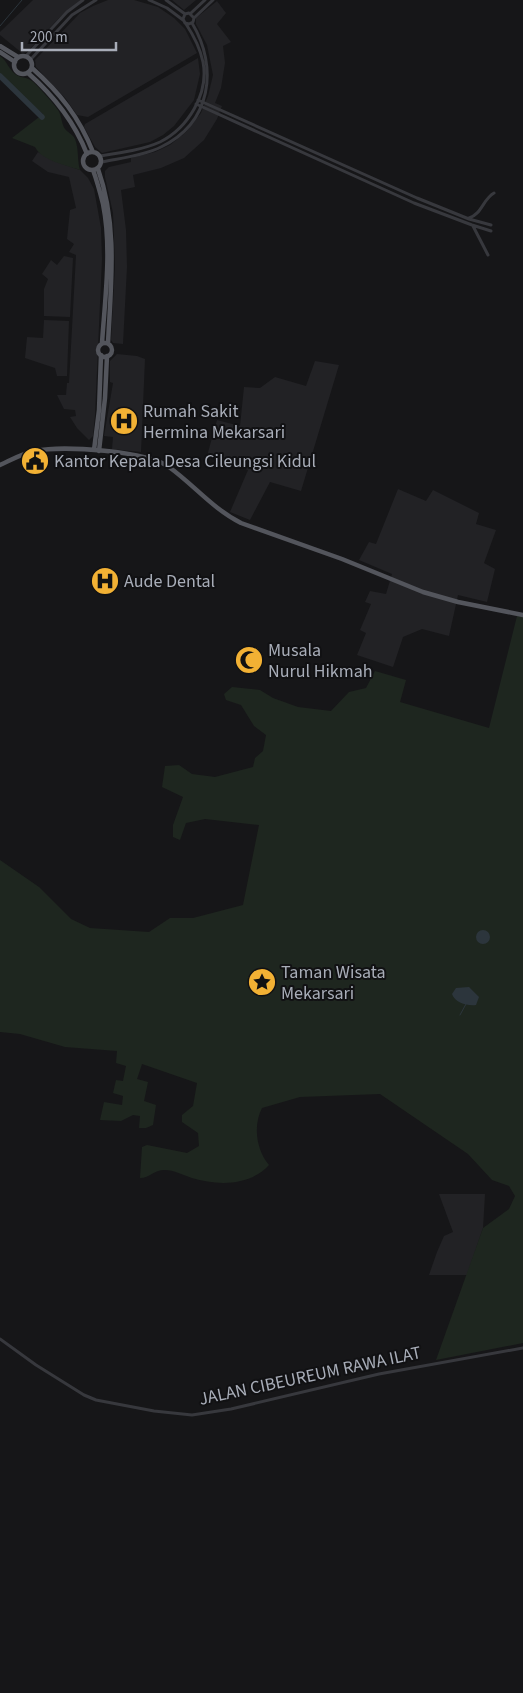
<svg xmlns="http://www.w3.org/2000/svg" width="523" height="1693" viewBox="0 0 523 1693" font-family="'Source Sans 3',sans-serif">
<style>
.built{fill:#222225}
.green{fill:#1e261f}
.water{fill:#2c353c}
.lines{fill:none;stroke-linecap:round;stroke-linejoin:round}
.stream{stroke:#2c353c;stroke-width:1}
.river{stroke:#2c353c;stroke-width:5.5}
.minor{stroke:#37383d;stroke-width:3}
.major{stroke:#53555c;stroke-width:4.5}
.labels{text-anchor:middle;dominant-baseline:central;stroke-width:4;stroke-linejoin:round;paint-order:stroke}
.poi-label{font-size:18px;fill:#a8adb8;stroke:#111113;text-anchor:start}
.street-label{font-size:18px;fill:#a8adb8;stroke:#111113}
</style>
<rect width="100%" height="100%" fill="#161618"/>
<!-- built -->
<path class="built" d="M33 0H81L59 18 27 52 22 53 0 35V32Z
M108 0H134L158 7 174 18 185 29 197 53 88 117 77 115 66 99 36 67 35 60 80 13 93 6Z
M172 0H196L184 10Z
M217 1 226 13 217 24 231 42 223 46 225 63 221 88 215 103 222 106 217 119 204 140 184 158 161 168 133 175 135 187 121 190 126 230 127 267 123 344 113 343 111 340 115 267 114 238 113 213 105 177V171L109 167 131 162V158L155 152 170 145 186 132 201 113 208 96 213 75 207 45 196 24V18Z
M198 58 200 74 194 100 174 126 163 135 150 142 102 153 95 147 84 127 85 124Z
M38 152 54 161 80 170 88 178 94 189 101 228 102 259 95 415 93 436 89 440 77 428 70 417 76 416 75 410 64 409 57 395H66L67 383H69L76 255 69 252 74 244 67 239 70 210 76 208 69 177 48 172 32 161Z
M64 256 73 258 70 317 44 316V289L48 279 42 274 51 260 57 265Z
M44 320 69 321 67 376H57L55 368 25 358 27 337 43 338Z
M117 354 137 356 145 359 141 452 112 449 113 437 104 436 113 383 110 382V361Z
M315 361 339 365 301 491 270 482 250 520 230 512 248 470 207 456 217 420 240 426 244 387 260 388 275 377 306 386Z
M398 489 426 501 433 490 479 513 476 524 496 530 484 563 495 569 487 602 458 595 449 636 422 629 403 637 393 667 357 655 366 633 360 630 371 604 365 602 370 591 386 594 392 574 359 560 369 542 376 544Z
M439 1194H485L483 1228 467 1275H429L437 1252 444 1236 453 1232Z"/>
<!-- green -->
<path class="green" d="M0 56C7 61 8 68 15 74 20 78 27 77 32 81 38 86 54 104 58 110 62 116 61 123 65 129 68 133 73 134 75 139 79 149 77 160 80 170 66 165 42 161 35 147L12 138 43 114 0 76Z
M517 616 523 617V1343L436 1360 483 1228 509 1209 515 1196 509 1186 492 1180 468 1154 380 1094 300 1097 262 1108C253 1125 256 1150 269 1165 250 1186 218 1186 192 1178 183 1175 174 1170 165 1170 153 1170 150 1178 140 1178L142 1147 147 1145 187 1153 199 1146 198 1133 182 1122V1115L193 1106 197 1083 142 1064 137 1079 148 1082 144 1101 156 1105 153 1125 146 1128H139L140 1116 133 1115 121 1121 100 1120 104 1102 122 1105 123 1096 113 1093 116 1080 123 1081 126 1066 116 1063 117 1051 65 1047 20 1034 0 1032V860L39 887 71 919 90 928 149 932 170 918H193L243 905 259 825 205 819 186 823 180 840 173 837V825L183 797 162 787 165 766 179 765 192 774 215 777 253 767 255 758 263 751 266 735 254 726 241 705 226 700 224 694 232 687 260 690 273 698 298 707 331 711 349 692 366 688 375 671 406 680 400 702 489 728Z"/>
<!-- water -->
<path class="water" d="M476 937a7 7 0 1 1 14 0a7 7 0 1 1-14 0Z
M469 987 479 997 476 1005C467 1006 455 1003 452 994L456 988Z"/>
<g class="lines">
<!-- stream -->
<path class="stream" d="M0 26 22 0
M460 1015 466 1004"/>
<!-- river -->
<path class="river" d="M0 76 42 117"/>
<!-- minor -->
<path class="minor" d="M149 0 167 8 183 20
M166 0 185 14 189 13 194 18 193 22 189 24 185 23 183 19 185 14
M191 13 205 0
M194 18 213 0
M26 56 67 12 83 0
M31 59 72 15 96 0
M198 100 417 198 469 219 491 225
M196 104 414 203 472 225 491 231
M100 156C120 153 142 150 160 142 188 128 209 94 203 62 200 48 194 36 186 24
M102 162C121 158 143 156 161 147 211 123 219 68 192 23
M469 218C482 214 483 199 494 193
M473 226 488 255
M0 1339 36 1365 84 1395 96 1400 154 1411 192 1415 231 1409 379 1374 523 1348"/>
<!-- major -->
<path class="major" d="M0 46 18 57
M0 52 15 62
M14 65a9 9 0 1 1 18 0a9 9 0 1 1-18 0Z
M32 68C60 93 79 117 93 152
M28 73C54 96 74 121 87 154
M83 161a9 9 0 1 1 18 0a9 9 0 1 1-18 0Z
M98 169C118 225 111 284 108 343
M93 170C97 181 100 192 103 204 112 249 105 298 102 343
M98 350a7 7 0 1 1 14 0a7 7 0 1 1-14 0Z
M94 450 99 410 101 355
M99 451 105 398 107 356
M0 465C11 460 23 453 35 451 63 445 147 451 169 467 194 485 213 509 241 523L342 559 423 592 458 602 523 615"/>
</g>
<!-- icons -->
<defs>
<symbol id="hospital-disc" viewBox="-11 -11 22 22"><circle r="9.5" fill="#f2b134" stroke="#111113"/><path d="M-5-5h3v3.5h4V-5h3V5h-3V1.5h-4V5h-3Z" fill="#111"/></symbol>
<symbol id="civic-disc" viewBox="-11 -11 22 22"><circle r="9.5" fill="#f2b134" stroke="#111113"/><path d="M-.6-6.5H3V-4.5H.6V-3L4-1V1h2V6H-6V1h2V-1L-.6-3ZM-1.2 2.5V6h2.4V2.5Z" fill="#111"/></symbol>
<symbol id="mosque-disc" viewBox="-11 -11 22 22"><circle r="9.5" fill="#f2b134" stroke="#111113"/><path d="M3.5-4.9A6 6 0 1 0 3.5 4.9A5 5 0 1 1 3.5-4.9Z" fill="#111"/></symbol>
<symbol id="sight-disc" viewBox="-11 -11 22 22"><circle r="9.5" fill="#f2b134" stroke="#111113"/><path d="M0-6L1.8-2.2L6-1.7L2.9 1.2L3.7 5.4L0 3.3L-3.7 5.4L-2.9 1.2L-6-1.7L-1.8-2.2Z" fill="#111"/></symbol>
</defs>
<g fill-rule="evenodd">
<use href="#hospital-disc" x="108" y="405" width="32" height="32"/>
<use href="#civic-disc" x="19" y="445" width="32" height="32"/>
<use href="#hospital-disc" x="89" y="565" width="32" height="32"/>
<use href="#mosque-disc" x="233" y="644" width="32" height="32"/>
<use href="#sight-disc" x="246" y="966" width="32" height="32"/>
</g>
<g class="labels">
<!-- poi labels -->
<g class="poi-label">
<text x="143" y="411">Rumah Sakit<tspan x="143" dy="21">Hermina Mekarsari</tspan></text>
<text x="54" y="461">Kantor Kepala Desa Cileungsi Kidul</text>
<text x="124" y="581">Aude Dental</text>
<text x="268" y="650">Musala<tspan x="268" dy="21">Nurul Hikmah</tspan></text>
<text x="281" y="972">Taman Wisata<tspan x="281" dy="21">Mekarsari</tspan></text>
</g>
<!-- street labels -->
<g class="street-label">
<text transform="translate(310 1376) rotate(-12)">JALAN CIBEUREUM RAWA ILAT</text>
</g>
</g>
<!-- scale -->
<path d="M22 42v8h94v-8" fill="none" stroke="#a8adb8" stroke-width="2.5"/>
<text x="30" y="42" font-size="15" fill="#a8adb8" stroke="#111113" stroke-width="4" paint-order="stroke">200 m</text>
</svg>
